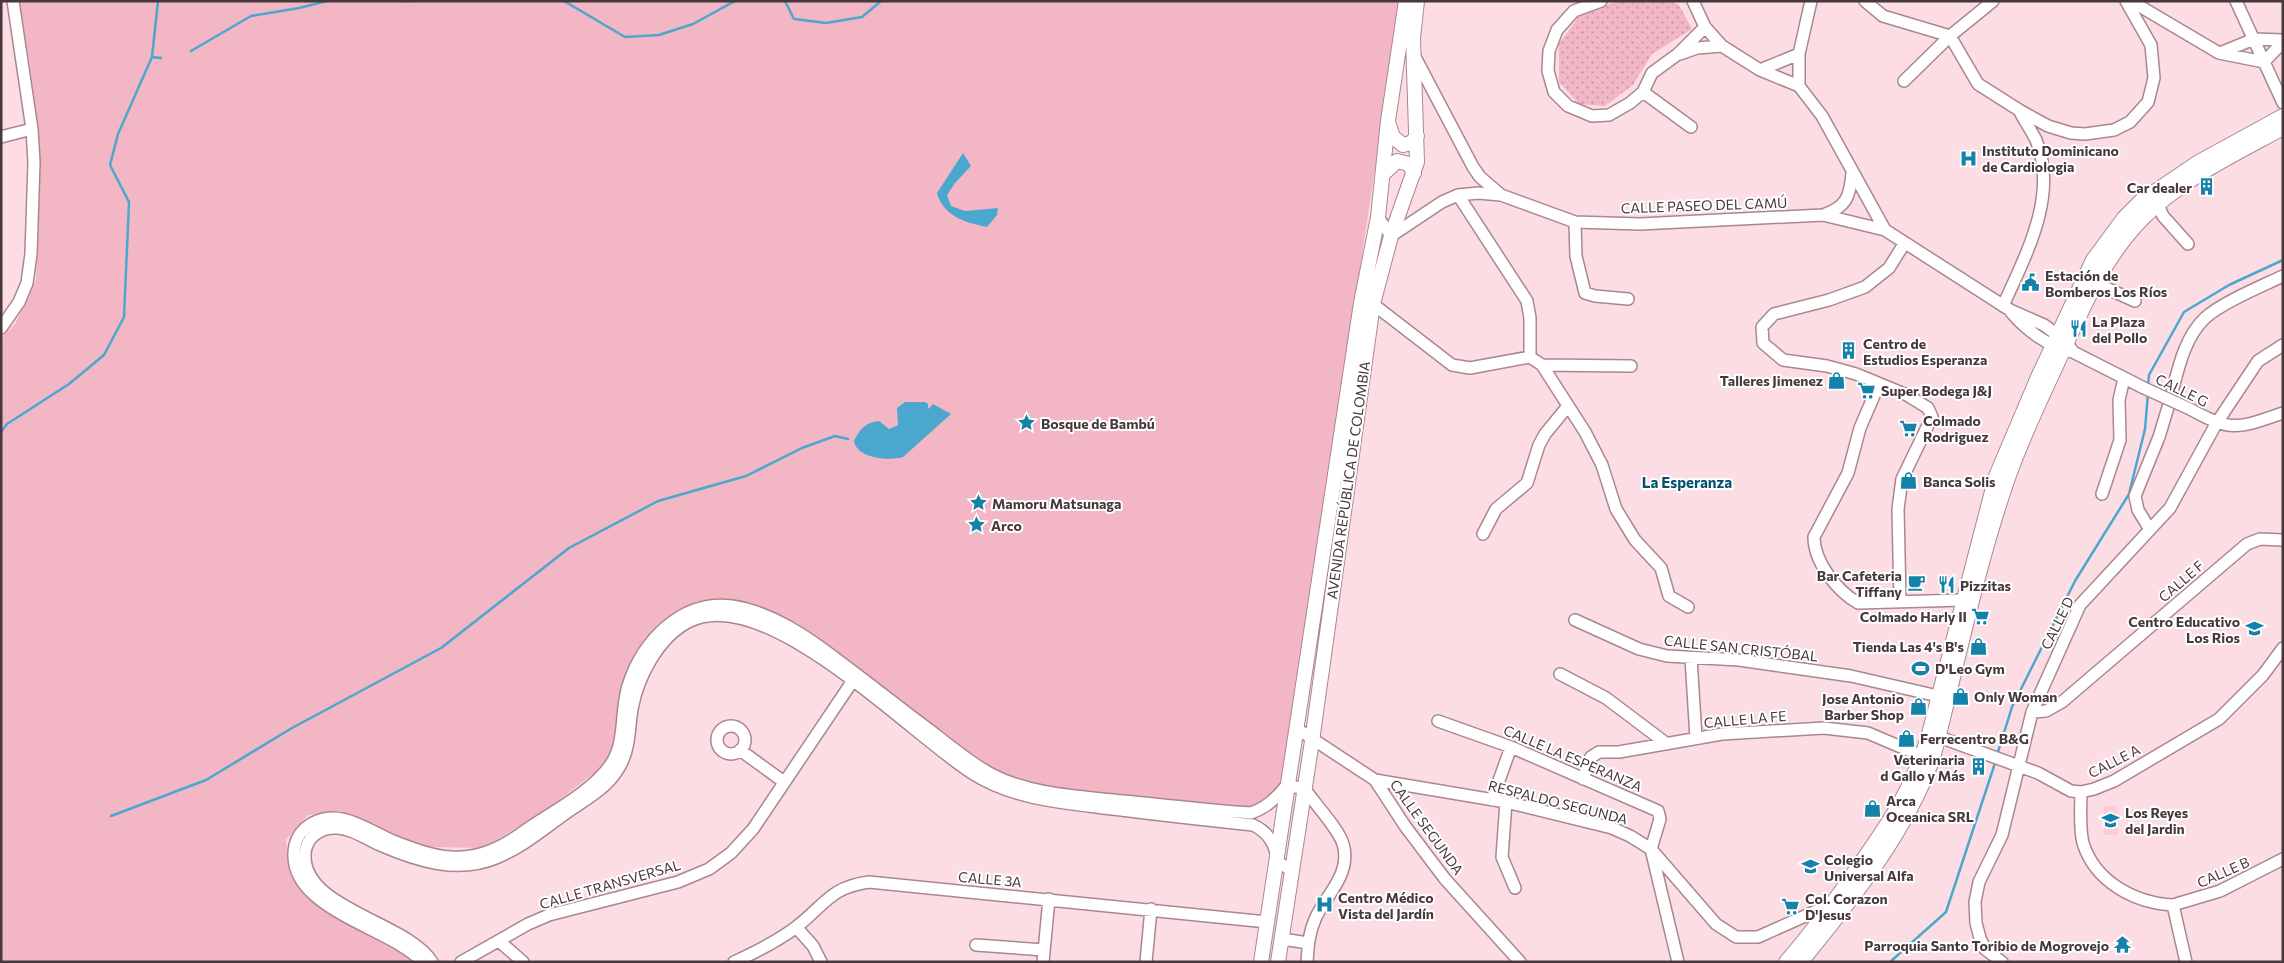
<svg xmlns="http://www.w3.org/2000/svg" width="2284" height="963" viewBox="0 0 2284 963" font-family="Commissioner,sans-serif">
<style>
.built{fill:#fbccd7}
.grass{fill:url(#grass-dots)}
.garden{fill:#f2b6c5}
.water{fill:#4ca7cf}
.lines{fill:none;stroke-linecap:round;stroke-linejoin:round}
.stream{stroke:#4ca7cf;stroke-width:2.5}
.minor-casing{stroke:#aa878f;stroke-width:14}
.major-casing{stroke:#aa878f;stroke-width:16}
.minor{stroke:#fff;stroke-width:11}
.major{stroke:#fff;stroke-width:14}
.minor-bridge-casing{stroke:#aa878f;stroke-width:14;stroke-linecap:butt}
.minor-bridge{stroke:#fff;stroke-width:11}
.labels{text-anchor:middle;dominant-baseline:central;stroke-width:4;stroke-linejoin:round;paint-order:stroke}
.poi-label{font-size:14px;font-weight:bold;fill:#47383b;stroke:#fff;text-anchor:start}
.street-label{font-size:14px;fill:#47383b;stroke:#fff}
.neighbourhood-label{font-size:15px;font-weight:bold;fill:#03516c;stroke:#fff}
</style>
<defs>
<pattern id="grass-dots" width="8" height="8" patternUnits="userSpaceOnUse" patternTransform="scale(1.25)"><rect width="8" height="8" fill="#f2b6c5"/><path d="M2 2h.1M6 6h.1" fill="none" stroke="#c695a1" stroke-width="1.8" stroke-linecap="round"/></pattern>
</defs>
<rect width="100%" height="100%" fill="#fcdde4"/>
<!-- built -->
<path class="built" d="M2104 806H2117L2118 835H2104Z"/>
<!-- grass -->
<path class="grass" d="M1618 1H1671L1679 5 1692 29 1652 54 1633 85 1605 106 1579 104 1559 82V44L1580 15Z"/>
<!-- garden -->
<path class="garden" d="M17 1H1400L1283 783 1272 797 1250 809 1147 802 1034 785 973 759 797 623 744 603 697 601 657 626 627 676 613 747 601 768 550 807 484 848 424 847 340 811 308 815 286 840 291 876 314 903 416 962H1V338L15 324 36 280 40 151 29 58Z"/>
<!-- water -->
<path class="water" d="M963 153 971 166 955 183 947 195 951 206 965 211 998 208 997 215 987 227C966 223 943 216 937 193Z
M905 402H925L928 404V409L933 404 951 414 903 457C890 461 857 459 854 441 859 430 866 422 879 421L889 429 898 425 897 408Z"/>
<g class="lines">
<!-- stream -->
<path class="stream" d="M402 1H411
M564 1 625 37 659 35 693 24 735 1
M785 1 794 19 826 23 862 17 881 1
M191 51 251 16 299 8 327 1
M152 57 161 58
M2148 387 2149 375 2184 312 2229 285 2283 260
M1 432 7 424 69 384 104 355 124 317 129 202 110 165 118 134 152 57 158 1
M1997 755 2012 707 2075 581 2129 494 2145 429 2148 393
M111 816 206 780 292 728 441 648 569 548 658 501 746 476 802 448 835 436 848 439
M1890 962 1946 912 1996 760"/>
<defs>
<path id="minor" d="M1601 1 1574 11 1557 30 1549 51 1548 71 1554 92 1568 106 1592 116 1609 115 1630 103 1643 92 1652 73 1678 54 1705 27
M1693 1 1705 27 1722 46 1760 70 1799 86 1822 116 1885 230
M1865 1 1883 16 1950 36 1978 84 2019 110 2048 126 2071 133 2085 134 2114 130 2130 122 2148 102 2154 78 2151 45 2126 1
M2131 1 2219 53 2264 62 2283 42
M2236 1 2283 103
M2220 53 2254 39 2283 40
M1680 54 1697 48 1722 46
M1414 55 1473 167 1480 177 1501 195
M1760 70 1799 54
M1904 81 1950 36 1993 1
M1799 86V54L1811 1
M1643 92 1691 127
M1 137 32 129
M1458 195 1527 301 1530 318V357
M2158 205 2163 216 2188 244
M1823 215C1847 207 1850 196 1852 173
M1378 217 1391 236 1442 202 1458 195 1478 193 1501 195 1575 222 1640 224 1823 215 1885 230 2010 310 2044 325 2067 342 2073 352
M1575 222 1576 256 1585 293 1595 296 1628 299
M2095 283 2135 301
M1373 304 1452 365 1470 368 1530 357
M2003 306C2025 256 2059 196 2036 140 2031 130 2024 120 2019 110
M2011 312C2025 329 2051 349 2073 352L2144 388
M1 328 19 302 27 283 31 254 34 162 32 129 13 1
M1530 357 1542 365 1585 432 1602 465 1616 509 1635 540 1661 568 1669 596 1688 607
M1542 365 1631 366
M1879 384 1860 428 1848 473 1814 537C1814 562 1837 591 1858 603L1963 600
M2171 396C2178 370 2184 338 2205 318 2221 303 2262 286 2283 276
M2190 409C2233 433 2238 428 2283 413
M2102 494 2120 440 2119 400 2124 378
M2149 528 2138 510 2135 496 2159 437 2169 404
M1483 534 1496 509 1527 483 1539 445 1545 434 1568 406
M1900 601 1898 509 1902 479 1932 417 1928 408 1907 395 1856 374 1827 366 1783 360 1763 343 1762 327 1774 314 1829 300 1865 287 1889 268 1904 244
M1575 620 1639 649 1667 656 1739 660 1851 676 1938 696
M1691 658 1696 738
M1560 674 1606 698 1667 744
M2032 712 2046 711 2062 702 2247 544 2260 539 2283 540
M1438 721 1511 747 1658 811 1660 819 1651 849 1678 962
M717 740a14 14 0 1 1 28 0a14 14 0 1 1-28 0Z
M1296 728 1375 780 1405 826 1445 879 1520 962
M1931 734 2038 773 2071 791 2081 792 2094 789 2114 781 2219 719 2263 675 2283 648
M740 750 784 782
M1583 779 1591 757 1599 752H1619L1722 734 1824 728 1868 733 1922 756
M1375 780 1506 802 1612 828 1630 836 1651 849 1716 924 1736 937H1758L1832 904
M2081 792C2081 808 2079 827 2083 843 2095 882 2135 903 2173 905L2186 962
M1492 800 1511 747
M1506 802 1502 857 1515 888
M2173 905 2220 891 2283 859
M796 927 813 946 821 962
M1282 939 1308 943
M499 941 523 962
M976 945 1044 950
M422 962C392 927 282 909 295 845 297 837 303 829 311 824 339 807 367 830 393 841 411 848 431 856 451 857 480 859 503 847 526 830 552 812 593 791 611 764 626 742 620 711 628 686 642 641 682 599 732 606 772 612 808 637 839 661 870 684 900 708 931 731 950 746 969 762 991 774 1031 795 1079 796 1123 801 1166 805 1208 810 1251 813 1266 808 1276 799 1286 786L1304 788C1314 803 1339 829 1343 844 1352 873 1327 894 1316 917 1309 932 1308 946 1307 962
M432 962C408 922 302 909 305 854 306 837 321 827 337 828 353 829 366 839 380 845 417 861 458 874 496 858 523 847 546 827 569 811 582 802 596 794 607 783 613 777 618 770 622 762 630 745 629 727 632 709 638 677 658 638 688 622 764 581 910 734 972 773 1014 800 1065 803 1113 809 1159 815 1206 820 1253 825 1268 832 1276 844 1277 861L1292 871
M461 962 528 924 549 915 678 882 709 869 731 853 753 829 856 676
M734 962C756 952 776 942 795 928 824 906 830 887 869 882L1267 922
M1043 962 1049 899
M1146 962 1151 909
M2002 962 1985 949 1980 938 1976 923 1975 902 1979 882 2002 835 2032 712 2080 605 2170 508 2216 424 2258 361 2283 345"/>
<path id="major" d="M1389 125 1393 137 1403 145 1411 143 1417 136
M1384 173 1397 161 1409 164 1414 173
M1261 962 1361 303 1378 217 1388 121 1406 1
M1278 962 1312 741 1373 304 1391 236 1417 162 1413 38 1417 1
M1786 962C1813 931 1837 898 1860 864 1892 819 1913 787 1929 734L1996 476 2038 377 2093 260 2124 218 2141 201 2197 163 2283 116
M1801 962C1852 899 1905 835 1933 758 1957 666 1976 571 2007 481 2022 437 2043 395 2062 353 2084 305 2106 255 2143 218 2182 179 2235 154 2283 128"/>
</defs>
<!-- minor casing -->
<use href="#minor" class="minor-casing"/>
<!-- major casing -->
<use href="#major" class="major-casing"/>
<!-- minor -->
<use href="#minor" class="minor"/>
<!-- major -->
<use href="#major" class="major"/>
<defs>
<path id="minor-bridge" d="M2144 388 2190 409"/>
</defs>
<!-- minor-bridge casing -->
<use href="#minor-bridge" class="minor-bridge-casing"/>
<!-- minor-bridge -->
<use href="#minor-bridge" class="minor-bridge"/>
</g>
<!-- icons -->
<defs>
<symbol id="hospital-bare" viewBox="-9 -9 18 18"><path d="M-5-5h3v3.5h4V-5h3V5h-3V1.5h-4V5h-3Z" fill="#1582aa" stroke="#fff" stroke-width="2.5" paint-order="stroke"/></symbol>
<symbol id="building-bare" viewBox="-9 -9 18 18"><path d="M-4-6H4V6H1V3H-1V6H-4ZM-2.5-4.3h1.7v1.8h-1.7ZM.8-4.3h1.7v1.8H.8ZM-2.5-1h1.7V.8h-1.7ZM.8-1h1.7V.8H.8Z" fill="#1582aa" stroke="#fff" stroke-width="2.5" paint-order="stroke"/></symbol>
<symbol id="civic-bare" viewBox="-9 -9 18 18"><path d="M-.6-6.5H3V-4.5H.6V-3L4-1V1h2V6H-6V1h2V-1L-.6-3ZM-1.2 2.5V6h2.4V2.5Z" fill="#1582aa" stroke="#fff" stroke-width="2.5" paint-order="stroke"/></symbol>
<symbol id="restaurant-bare" viewBox="-9 -9 18 18"><path d="M-5-6h1v4h1v-4h1v4h1v-4h1v5L-1.5 .5V6h-2V.5L-5-1ZM5-6V6H3V1.5H1.5Q1.5-4 5-6Z" fill="#1582aa" stroke="#fff" stroke-width="2.5" paint-order="stroke"/></symbol>
<symbol id="shop-bare" viewBox="-9 -9 18 18"><path d="M-5-2.5h2.3a2.7 3.5 0 0 1 5.4 0H5L5.5 6h-11ZM-1.5-2.5h3a1.5 2.3 0 0 0-3 0Z" fill="#1582aa" stroke="#fff" stroke-width="2.5" paint-order="stroke"/></symbol>
<symbol id="supermarket-bare" viewBox="-9 -9 18 18"><path d="M-6-5.5h2.5l.6 2H6L4.5 2H-2.5L-4.4-4H-6ZM-1.5 3.2a1.3 1.3 0 1 0 .1 0ZM3 3.2a1.3 1.3 0 1 0 .1 0Z" fill="#1582aa" stroke="#fff" stroke-width="2.5" paint-order="stroke"/></symbol>
<symbol id="sight-bare" viewBox="-9 -9 18 18"><path d="M0-6L1.8-2.2L6-1.7L2.9 1.2L3.7 5.4L0 3.3L-3.7 5.4L-2.9 1.2L-6-1.7L-1.8-2.2Z" fill="#1582aa" stroke="#fff" stroke-width="2.5" paint-order="stroke"/></symbol>
<symbol id="cafe-bare" viewBox="-9 -9 18 18"><path d="M-5.5-4.5H6V0H3Q3 3.5 0 3.5H-2.5Q-5.5 3.5-5.5 0ZM3-3.2v2h1.7v-2ZM-6 4.5H4V6H-6Z" fill="#1582aa" stroke="#fff" stroke-width="2.5" paint-order="stroke"/></symbol>
<symbol id="school-bare" viewBox="-9 -9 18 18"><path d="M0-5L7-2L0 1L-7-2ZM-4 1L0 2.5L4 1V4Q0 6-4 4Z" fill="#1582aa" stroke="#fff" stroke-width="2.5" paint-order="stroke"/></symbol>
<symbol id="stadium-bare" viewBox="-9 -9 18 18"><path d="M0-5a6.5 5 0 1 0 0 10a6.5 5 0 1 0 0-10ZM-3.5-1.8h7v3.6h-7Z" fill="#1582aa" stroke="#fff" stroke-width="2.5" paint-order="stroke"/></symbol>
<symbol id="temple-bare" viewBox="-9 -9 18 18"><path d="M0-6L5-2H3V0L6.5 2.5H4V6H1.5V3h-3V6H-4V2.5H-6.5L-3 0V-2H-5Z" fill="#1582aa" stroke="#fff" stroke-width="2.5" paint-order="stroke"/></symbol>
</defs>
<g fill-rule="evenodd">
<use href="#hospital-bare" x="1956" y="146" width="25" height="25"/>
<use href="#building-bare" x="2194" y="174" width="25" height="25"/>
<use href="#civic-bare" x="2018" y="270" width="25" height="25"/>
<use href="#restaurant-bare" x="2066" y="316" width="25" height="25"/>
<use href="#building-bare" x="1836" y="338" width="25" height="25"/>
<use href="#shop-bare" x="1824" y="368" width="25" height="25"/>
<use href="#supermarket-bare" x="1854" y="378" width="25" height="25"/>
<use href="#sight-bare" x="1014" y="410" width="25" height="25"/>
<use href="#supermarket-bare" x="1896" y="416" width="25" height="25"/>
<use href="#shop-bare" x="1896" y="468" width="25" height="25"/>
<use href="#sight-bare" x="966" y="490" width="25" height="25"/>
<use href="#sight-bare" x="964" y="512" width="25" height="25"/>
<use href="#cafe-bare" x="1904" y="570" width="25" height="25"/>
<use href="#restaurant-bare" x="1934" y="572" width="25" height="25"/>
<use href="#supermarket-bare" x="1968" y="604" width="25" height="25"/>
<use href="#school-bare" x="2242" y="616" width="25" height="25"/>
<use href="#shop-bare" x="1966" y="634" width="25" height="25"/>
<use href="#stadium-bare" x="1908" y="656" width="25" height="25"/>
<use href="#shop-bare" x="1948" y="684" width="25" height="25"/>
<use href="#shop-bare" x="1906" y="694" width="25" height="25"/>
<use href="#shop-bare" x="1894" y="726" width="25" height="25"/>
<use href="#building-bare" x="1966" y="754" width="25" height="25"/>
<use href="#shop-bare" x="1860" y="796" width="25" height="25"/>
<use href="#school-bare" x="2098" y="808" width="25" height="25"/>
<use href="#school-bare" x="1798" y="854" width="25" height="25"/>
<use href="#hospital-bare" x="1312" y="892" width="25" height="25"/>
<use href="#supermarket-bare" x="1778" y="894" width="25" height="25"/>
<use href="#temple-bare" x="2110" y="932" width="25" height="25"/>
</g>
<g class="labels">
<!-- poi labels -->
<g class="poi-label">
<text x="1982" y="150">Instituto Dominicano<tspan x="1982" dy="16">de Cardiologia</tspan></text>
<text x="2192" y="187" text-anchor="end">Car dealer</text>
<text x="2045" y="275">Estación de<tspan x="2045" dy="16">Bomberos Los Ríos</tspan></text>
<text x="2092" y="321">La Plaza<tspan x="2092" dy="16">del Pollo</tspan></text>
<text x="1863" y="343">Centro de<tspan x="1863" dy="16">Estudios Esperanza</tspan></text>
<text x="1823" y="380" text-anchor="end">Talleres Jimenez</text>
<text x="1881" y="390">Super Bodega J&amp;J</text>
<text x="1923" y="420">Colmado<tspan x="1923" dy="16">Rodriguez</tspan></text>
<text x="1041" y="423">Bosque de Bambú</text>
<text x="1923" y="481">Banca Solis</text>
<text x="992" y="503">Mamoru Matsunaga</text>
<text x="991" y="525">Arco</text>
<text x="1902" y="575" text-anchor="end">Bar Cafeteria<tspan x="1902" dy="16">Tiffany</tspan></text>
<text x="1960" y="585">Pizzitas</text>
<text x="1967" y="616" text-anchor="end">Colmado Harly II</text>
<text x="2240" y="621" text-anchor="end">Centro Educativo<tspan x="2240" dy="16">Los Rios</tspan></text>
<text x="1964" y="646" text-anchor="end">Tienda Las 4's B's</text>
<text x="1935" y="668">D'Leo Gym</text>
<text x="1974" y="696">Only Woman</text>
<text x="1904" y="698" text-anchor="end">Jose Antonio<tspan x="1904" dy="16">Barber Shop</tspan></text>
<text x="1920" y="738">Ferrecentro B&amp;G</text>
<text x="1965" y="759" text-anchor="end">Veterinaria<tspan x="1965" dy="16">d Gallo y Más</tspan></text>
<text x="1886" y="800">Arca<tspan x="1886" dy="16">Oceanica SRL</tspan></text>
<text x="2125" y="812">Los Reyes<tspan x="2125" dy="16">del Jardin</tspan></text>
<text x="1824" y="859">Colegio<tspan x="1824" dy="16">Universal Alfa</tspan></text>
<text x="1338" y="897">Centro Médico<tspan x="1338" dy="16">Vista del Jardín</tspan></text>
<text x="1805" y="898">Col. Corazon<tspan x="1805" dy="16">D'Jesus</tspan></text>
<text x="2109" y="945" text-anchor="end">Parroquia Santo Toribio de Mogrovejo</text>
</g>
<!-- street labels -->
<g class="street-label">
<text transform="translate(1704 205) rotate(-2)">CALLE PASEO DEL CAMÚ</text>
<text transform="translate(2182 390) rotate(26)">CALLE G</text>
<text transform="translate(1348 480) rotate(-82)">AVENIDA REPÚBLICA DE COLOMBIA</text>
<text transform="translate(2181 581) rotate(-41)">CALLE F</text>
<text transform="translate(2057 623) rotate(-64)">CALLE D</text>
<text transform="translate(1741 648) rotate(6)">CALLE SAN CRISTÓBAL</text>
<text transform="translate(1745 719) rotate(-5)">CALLE LA FE</text>
<text transform="translate(1573 758) rotate(23)">CALLE LA ESPERANZA</text>
<text transform="translate(2114 761) rotate(-27)">CALLE A</text>
<text transform="translate(1558 802) rotate(14)">RESPALDO SEGUNDA</text>
<text transform="translate(1427 827) rotate(54)">CALLE SEGUNDA</text>
<text transform="translate(2223 872) rotate(-24)">CALLE B</text>
<text transform="translate(990 879) rotate(5)">CALLE 3A</text>
<text transform="translate(610 884) rotate(-16)">CALLE TRANSVERSAL</text>
</g>
<!-- neighbourhood labels -->
<g class="neighbourhood-label">
<text x="1687" y="482">La Esperanza</text>
</g>
</g>
<!-- border -->
<rect width="2284" height="963" fill="none" stroke="#47383b" stroke-width="5"/>
</svg>
